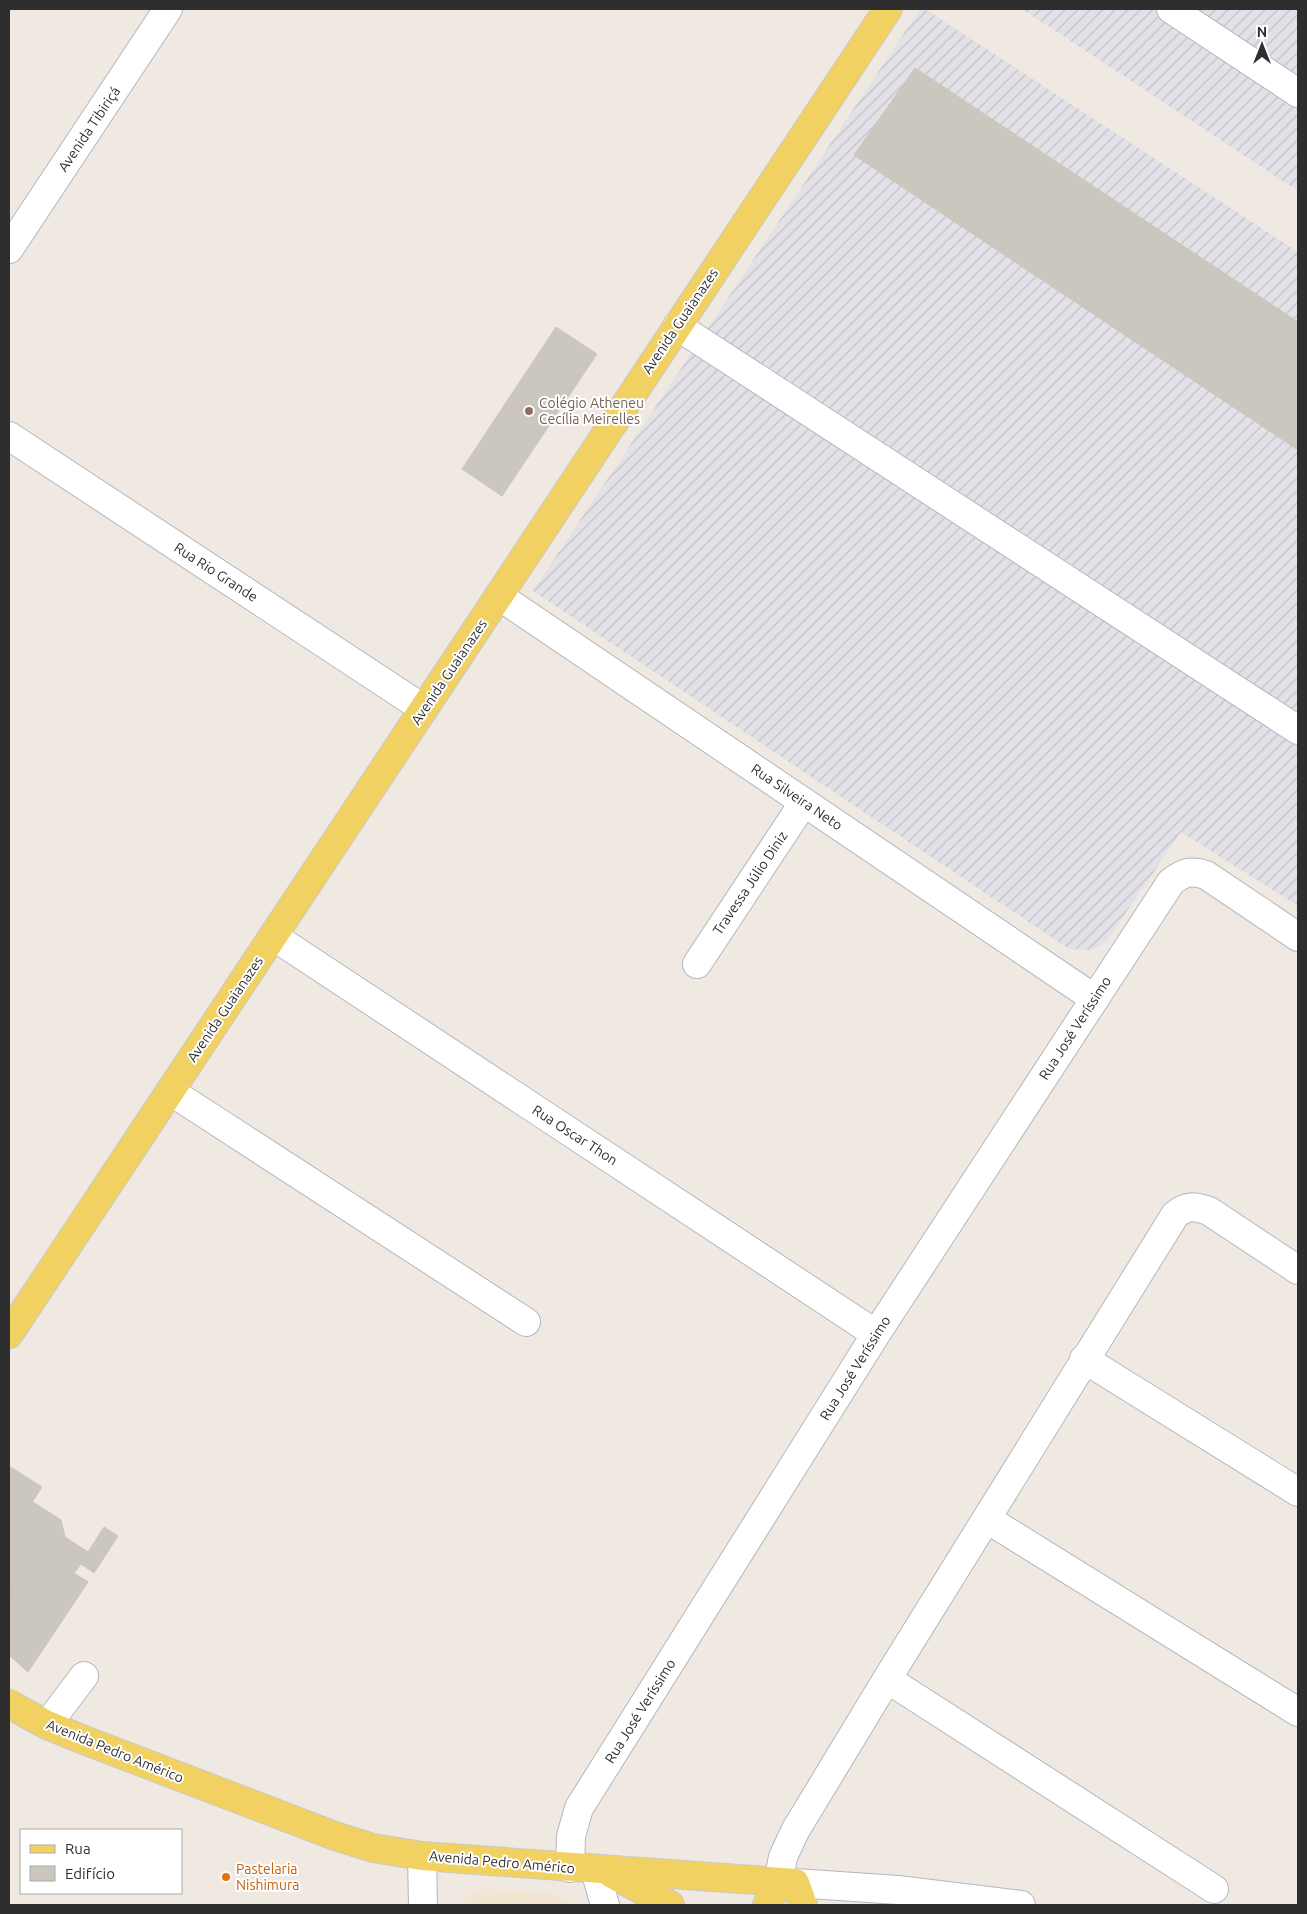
<svg xmlns="http://www.w3.org/2000/svg" width="1307" height="1914" viewBox="0 0 1307 1914" font-family="Ubuntu,sans-serif">
<style>
.industrial{fill:url(#industrial-furrows)}
.education{fill:#f0e6d1}
.building{fill:#cbc7bf;stroke:#cbc5ba}
.lines{fill:none;stroke-linecap:round;stroke-linejoin:round}
.minor-casing{stroke:#b4b7c1;stroke-width:30}
.major-casing{stroke:#c9c9c9;stroke-width:30}
.minor{stroke:#fff;stroke-width:28}
.major{stroke:#f2d163;stroke-width:28}
.education-dot{fill:#8d6e63;stroke:#fff;stroke-width:2}
.food-dot{fill:#e8710a;stroke:#fff;stroke-width:2}
.labels{text-anchor:middle;dominant-baseline:central;stroke-width:4;stroke-linejoin:round;paint-order:stroke}
.street-label{font-size:14px;fill:#2e2e2e;stroke:#fff}
.education-label{font-size:14px;fill:#785e54;stroke:#fff;text-anchor:start}
.food-label{font-size:14px;fill:#c56008;stroke:#fff;text-anchor:start}
</style>
<defs>
<pattern id="industrial-furrows" width="10" height="10" patternUnits="userSpaceOnUse" patternTransform="scale(1.25)"><rect width="10" height="10" fill="#e3e1e8"/><path d="M-1 1l2-2M0 10L10 0M9 11l2-2" fill="none" stroke="#c3c1c7"/></pattern>
</defs>
<rect width="100%" height="100%" fill="#efe9e1"/>
<!-- industrial -->
<path class="industrial" d="M920 9H925L1298 252V906L1181 832 1106 942 1091 950 1069 949 533 591Z
M1022 9H1298V191Z"/>
<!-- education -->
<path class="education" d="M483 1889 554 1894 564 1898 570 1905H459L467 1895 475 1891Z"/>
<!-- building -->
<path class="building" d="M915 68 1298 322V450L854 155Z
M556 327 597 354 502 496 462 469Z
M9 1466 42 1487 9 1538Z
M33 1502 61 1520 65 1537 88 1552 104 1527 118 1536 94 1573 81 1564 74 1573 88 1582 56 1630 11 1601 14 1571 9 1567V1538Z
M9 1567 14 1571 11 1601 56 1630 28 1672 9 1655Z"/>
<g class="lines">
<defs>
<path id="minor" d="M1171 9 1298 93
M9 249 168 9
M677 326 1298 730
M9 436 424 709
M499 596 1095 999
M273 936 876 1334
M697 964 804 802
M170 1091 526 1322
M1084 1359 1298 1492
M987 1519 1298 1712
M887 1679 1214 1889
M47 1725 84 1676
M422 1856 423 1905
M570 1868 571 1836 579 1808 876 1334 1171 882C1184 872 1191 870 1206 875L1298 937
M595 1870 605 1905
M778 1883 783 1857 795 1831 887 1679 1175 1215C1187 1205 1194 1206 1209 1211L1298 1270
M795 1883 898 1890 1021 1905"/>
<path id="major" d="M9 1334 888 9
M9 1704 47 1725 84 1740 335 1836 373 1848 422 1856 795 1883 803 1905
M612 1874 670 1905
M767 1905 778 1883"/>
</defs>
<!-- minor casing -->
<use href="#minor" class="minor-casing"/>
<!-- major casing -->
<use href="#major" class="major-casing"/>
<!-- minor -->
<use href="#minor" class="minor"/>
<!-- major -->
<use href="#major" class="major"/>
</g>
<!-- markers -->
<circle class="education-dot" cx="529" cy="411" r="5"/>
<circle class="food-dot" cx="226" cy="1877" r="5"/>
<g class="labels">
<!-- street labels -->
<g class="street-label">
<text transform="translate(89 129) rotate(-56)">Avenida Tibiriçá</text>
<text transform="translate(680 321) rotate(-56)">Avenida Guaianazes</text>
<text transform="translate(216 572) rotate(33)">Rua Rio Grande</text>
<text transform="translate(449 672) rotate(-56)">Avenida Guaianazes</text>
<text transform="translate(797 797) rotate(34)">Rua Silveira Neto</text>
<text transform="translate(750 883) rotate(-56)">Travessa Júlio Diniz</text>
<text transform="translate(225 1009) rotate(-56)">Avenida Guaianazes</text>
<text transform="translate(1075 1028) rotate(-57)">Rua José Veríssimo</text>
<text transform="translate(575 1135) rotate(33)">Rua Oscar Thon</text>
<text transform="translate(855 1368) rotate(-58)">Rua José Veríssimo</text>
<text transform="translate(640 1711) rotate(-58)">Rua José Veríssimo</text>
<text transform="translate(115 1751) rotate(22)">Avenida Pedro Américo</text>
<text transform="translate(502 1862) rotate(5)">Avenida Pedro Américo</text>
</g>
<!-- education labels -->
<g class="education-label">
<text x="539" y="403">Colégio Atheneu<tspan x="539" dy="16">Cecília Meirelles</tspan></text>
</g>
<!-- food labels -->
<g class="food-label">
<text x="236" y="1869">Pastelaria<tspan x="236" dy="16">Nishimura</tspan></text>
</g>
</g>
<!-- border -->
<rect width="1307" height="1914" fill="none" stroke="#2e2e2e" stroke-width="20"/>
<!-- legend -->
<rect x="20" y="1829" width="162" height="65" fill="#ffffff" stroke="#ababab"/>
<rect x="30" y="1845" width="25" height="8" fill="#f2d163" stroke="#ababab"/>
<text x="65" y="1854" font-size="15" fill="#2e2e2e">Rua</text>
<rect x="30" y="1866" width="25" height="15" fill="#cbc7bf" stroke="#ababab"/>
<text x="65" y="1879" font-size="15" fill="#2e2e2e">Edifício</text>
<!-- north arrow -->
<g transform="translate(1262 45)" stroke="#ffffff" stroke-width="4" paint-order="stroke">
<path d="M0-4L9 19L0 12L-9 19Z" fill="#2e2e2e"/>
<text y="-8" font-size="14" font-weight="bold" text-anchor="middle" fill="#2e2e2e">N</text>
</g>
</svg>
